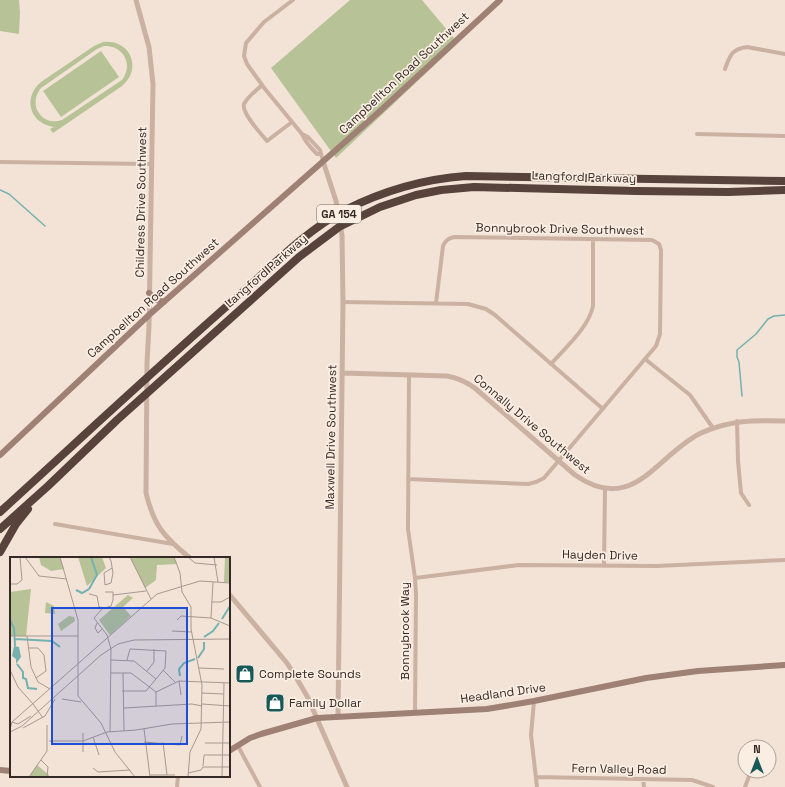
<svg xmlns="http://www.w3.org/2000/svg" width="785" height="787" viewBox="0 0 785 787" font-family="'Space Grotesk',sans-serif">
<style>
.green{fill:#b7c296;fill-rule:evenodd}
.lines{fill:none;stroke-linecap:round;stroke-linejoin:round}
.stream{stroke:#74b2af;stroke-width:1.5}
.minor{stroke:#cbb1a2;stroke-width:4}
.tertiary{stroke:#cbb1a2;stroke-width:5}
.secondary{stroke:#9f8074;stroke-width:6}
.motorway{stroke:#57423c;stroke-width:8}
.labels{text-anchor:middle;dominant-baseline:central;stroke-width:3.5;stroke-linejoin:round;paint-order:stroke}
.shield{fill:#faeee3;stroke:#70645e;stroke-width:1}
.shield-label{font-size:11px;font-weight:bold;fill:#352925}
.street-label{font-size:12px;fill:#352925;stroke:#faeee3}
.poi-label{font-size:12px;fill:#352925;stroke:#faeee3;text-anchor:start}
.inset-river{fill:none;stroke:#74b2af;stroke-width:2}
.inset-road{fill:none;stroke:#a79990;stroke-width:1}
.view{fill:#1d4ed8;fill-opacity:0.15;stroke:#1d4ed8;stroke-width:2}
.inset-edge{fill:none;stroke:#352925;stroke-width:2}
</style>
<rect width="100%" height="100%" fill="#f3e3d7"/>
<!-- green -->
<path class="green" d="M0 0H19L20 13 19 34 0 31Z
M350 0H422L458 43 336 158 271 68Z
M103 42C130 39 143 68 122 86L53 133 50 129 54 127C30 124 22 98 41 82L94 46ZM104 46C123 45 134 64 122 80L62 120C42 127 27 105 41 88L97 49Z
M101 51 119 77 61 117 43 91Z"/>
<g class="lines">
<!-- stream -->
<path class="stream" d="M0 190 9 194 45 226
M742 396 739 362 737 357V350L756 334 768 319 774 316 785 315"/>
<!-- minor -->
<path class="minor" d="M293 0 264 22 246 43 244 56 247 64 265 89 302 134C305 142 311 148 317 154H320
M725 69C730 56 731 49 747 47L785 54
M262 85C256 91 248 96 244 104 241 112 261 134 267 141L292 122
M302 134 308 137 320 150 323 161
M697 134 785 136
M0 162 151 164
M343 302 468 304 486 309 495 315 603 409
M645 359 690 395 713 428
M551 364C565 348 589 327 593 306V239
M409 375 408 529 415 578 416 594 415 713
M737 421 738 461 741 493 749 505
M408 479 528 484 536 482 544 478 656 346 660 334 661 250 659 244 652 240 454 237C448 238 445 241 443 246L436 303
M55 524 173 544
M604 566 605 488
M415 578 519 565 657 566 785 560
M534 701 531 735 537 787
M755 744 756 747
M238 746 260 787
M536 777 692 780 713 787
M643 779 644 787
M177 787 178 776
M745 787 751 771"/>
<!-- tertiary -->
<path class="tertiary" d="M136 0 149 47 153 84 149 326 147 363 146 493C154 526 164 537 190 558
M323 161 336 201 342 235 343 302 338 716
M342 373 447 376C458 378 467 382 476 389L575 475C634 516 656 455 701 433 730 420 754 420 785 421
M229 594 287 663 297 679 307 696 347 787"/>
<!-- secondary -->
<path class="secondary" d="M149 293 157 300 164 302
M0 455 149 315 379 112 500 0
M229 751 250 738 261 734 317 718 487 709 534 701 646 678 698 671 785 665
M0 770 11 771"/>
<!-- motorway -->
<path class="motorway" d="M0 512C78 441 155 369 235 299 269 269 305 231 345 210 383 191 424 179 466 176L785 181
M0 529 48 486 117 420 299 257 339 227 380 207 416 195 441 190 474 187 636 191 728 192 785 190
M0 552 16 524 28 509"/>
</g>
<!-- icons -->
<defs>
<symbol id="shop-square" viewBox="-11 -11 22 22"><rect x="-9" y="-9" width="18" height="18" rx="4" fill="#185958" stroke="#faeee3"/><path d="M-5-2.5h2.3a2.7 3.5 0 0 1 5.4 0H5L5.5 6h-11ZM-1.5-2.5h3a1.5 2.3 0 0 0-3 0Z" fill="#fff"/></symbol>
</defs>
<g fill-rule="evenodd">
<use href="#shop-square" x="234" y="663" width="22" height="22"/>
<use href="#shop-square" x="264" y="692" width="22" height="22"/>
</g>
<g class="labels">
<!-- shield labels -->
<rect class="shield" x="317" y="205" width="44" height="18" rx="3"/>
<g class="shield-label">
<text x="339" y="214">GA 154</text>
</g>
<!-- street labels -->
<g class="street-label">
<text transform="translate(404 73) rotate(-43)">Campbellton Road Southwest</text>
<text transform="translate(584 177) rotate(2)">Langford Parkway</text>
<text transform="translate(141 202) rotate(-89)">Childress Drive Southwest</text>
<text transform="translate(560 229) rotate(1)">Bonnybrook Drive Southwest</text>
<text transform="translate(266 271) rotate(-41)">Langford Parkway</text>
<text transform="translate(153 298) rotate(-42)">Campbellton Road Southwest</text>
<text transform="translate(532 424) rotate(40)">Connally Drive Southwest</text>
<text transform="translate(331 437) rotate(-89)">Maxwell Drive Southwest</text>
<text transform="translate(600 555) rotate(1)">Hayden Drive</text>
<text transform="translate(405 631) rotate(-90)">Bonnybrook Way</text>
<text transform="translate(503 693) rotate(-8)">Headland Drive</text>
<text transform="translate(619 769) rotate(1)">Fern Valley Road</text>
</g>
<!-- poi labels -->
<g class="poi-label">
<text x="259" y="674">Complete Sounds</text>
<text x="289" y="703">Family Dollar</text>
</g>
</g>
<!-- overview -->
<g transform="translate(10 557)">
<rect width="220" height="220" fill="#f3e3d7"/>
<path d="M29 0H50L54 12 41 14 31 8ZM68 0H92L96 11 77 29ZM120 0H164L167 7 147 8 146 23 135 31ZM215 0H220V25H214ZM21 32 16 79H0V35ZM118 38 123 41 113 50 121 59 100 78 89 63ZM36 45 44 49 45 57 35 56ZM59 59 64 60 65 64 51 74 48 67ZM27 208 39 218V220H19Z" fill="#b7c296"/>
<path d="M4 89 9 90 11 100 6 107V102L2 99Z" fill="#74b2af"/>
<path class="inset-river" d="M66 33 72 36 79 32 87 18 81 0M212 62 220 49M0 63 4 71 5 89M194 80 203 74 209 66M5 82 42 84 50 90M188 101 194 92V85M7 107 13 115V121L16 122 18 131 27 132M170 119 169 112 174 106 185 102"/>
<path class="inset-road" d="M15 0 29 19 57 22M50 0 68 63V139L91 166 105 195 125 220M99 0 101 4 103 16 101 26 95 28 94 16 102 11M120 0 141 42M164 0 170 16 172 35 181 50V72L192 128 191 172 180 195 178 220M178 0 185 6 207 8M204 0 208 25M0 27H7L12 23 10 0M79 37 87 39 89 50 95 51 101 49 103 43V35H95M103 38 136 34M202 45H211L220 40M93 51 84 61 97 78 101 92 100 175M201 61 203 25M167 63 171 59 201 61 220 69M87 66 85 71 88 76 92 72M162 74 181 75M0 79H68M17 79 21 110 28 125 40 132M19 91H28L34 98 36 114 26 121M101 103 124 104 146 122M189 111 214 112M0 113 8 130 23 147M153 113 165 125M137 114 144 105V92M101 116H121L146 135 169 124 220 126M113 116 114 174M169 124 171 138M112 134H136L155 111 156 94 120 92 117 103M192 136 213 137M52 142 71 145M23 147 33 161M192 147 220 149M146 149V135M114 151 182 147 192 149M2 165 147 37 190 24 220 26M13 171 35 159 45 142M0 172 2 165 8 167 21 159M134 172 140 220M0 175 12 169 91 98 108 87 124 83 220 82M73 176V195M83 180 89 198M39 184H73L97 175 126 173 162 167 220 165M134 185 170 188 172 179M153 185 157 218M195 186H220M31 203 38 210 37 220M193 209 194 198H220M83 211 88 215 120 213M178 216 191 213 193 210H220M140 218H165M19 220 37 194V168M212 220 214 126"/>
<path class="view" d="M42 51H177V187H42Z"/>
<rect width="220" height="220" class="inset-edge"/>
</g>
<!-- north arrow -->
<g transform="translate(757 759)"><circle r="19" fill="#faeee3" stroke="#ab9f97"/>
<path d="M0-3L7 15L0 10L-7 15Z" fill="#185958"/>
<text y="-6" font-size="11" font-weight="bold" text-anchor="middle" fill="#352925">N</text>
</g>
</svg>
